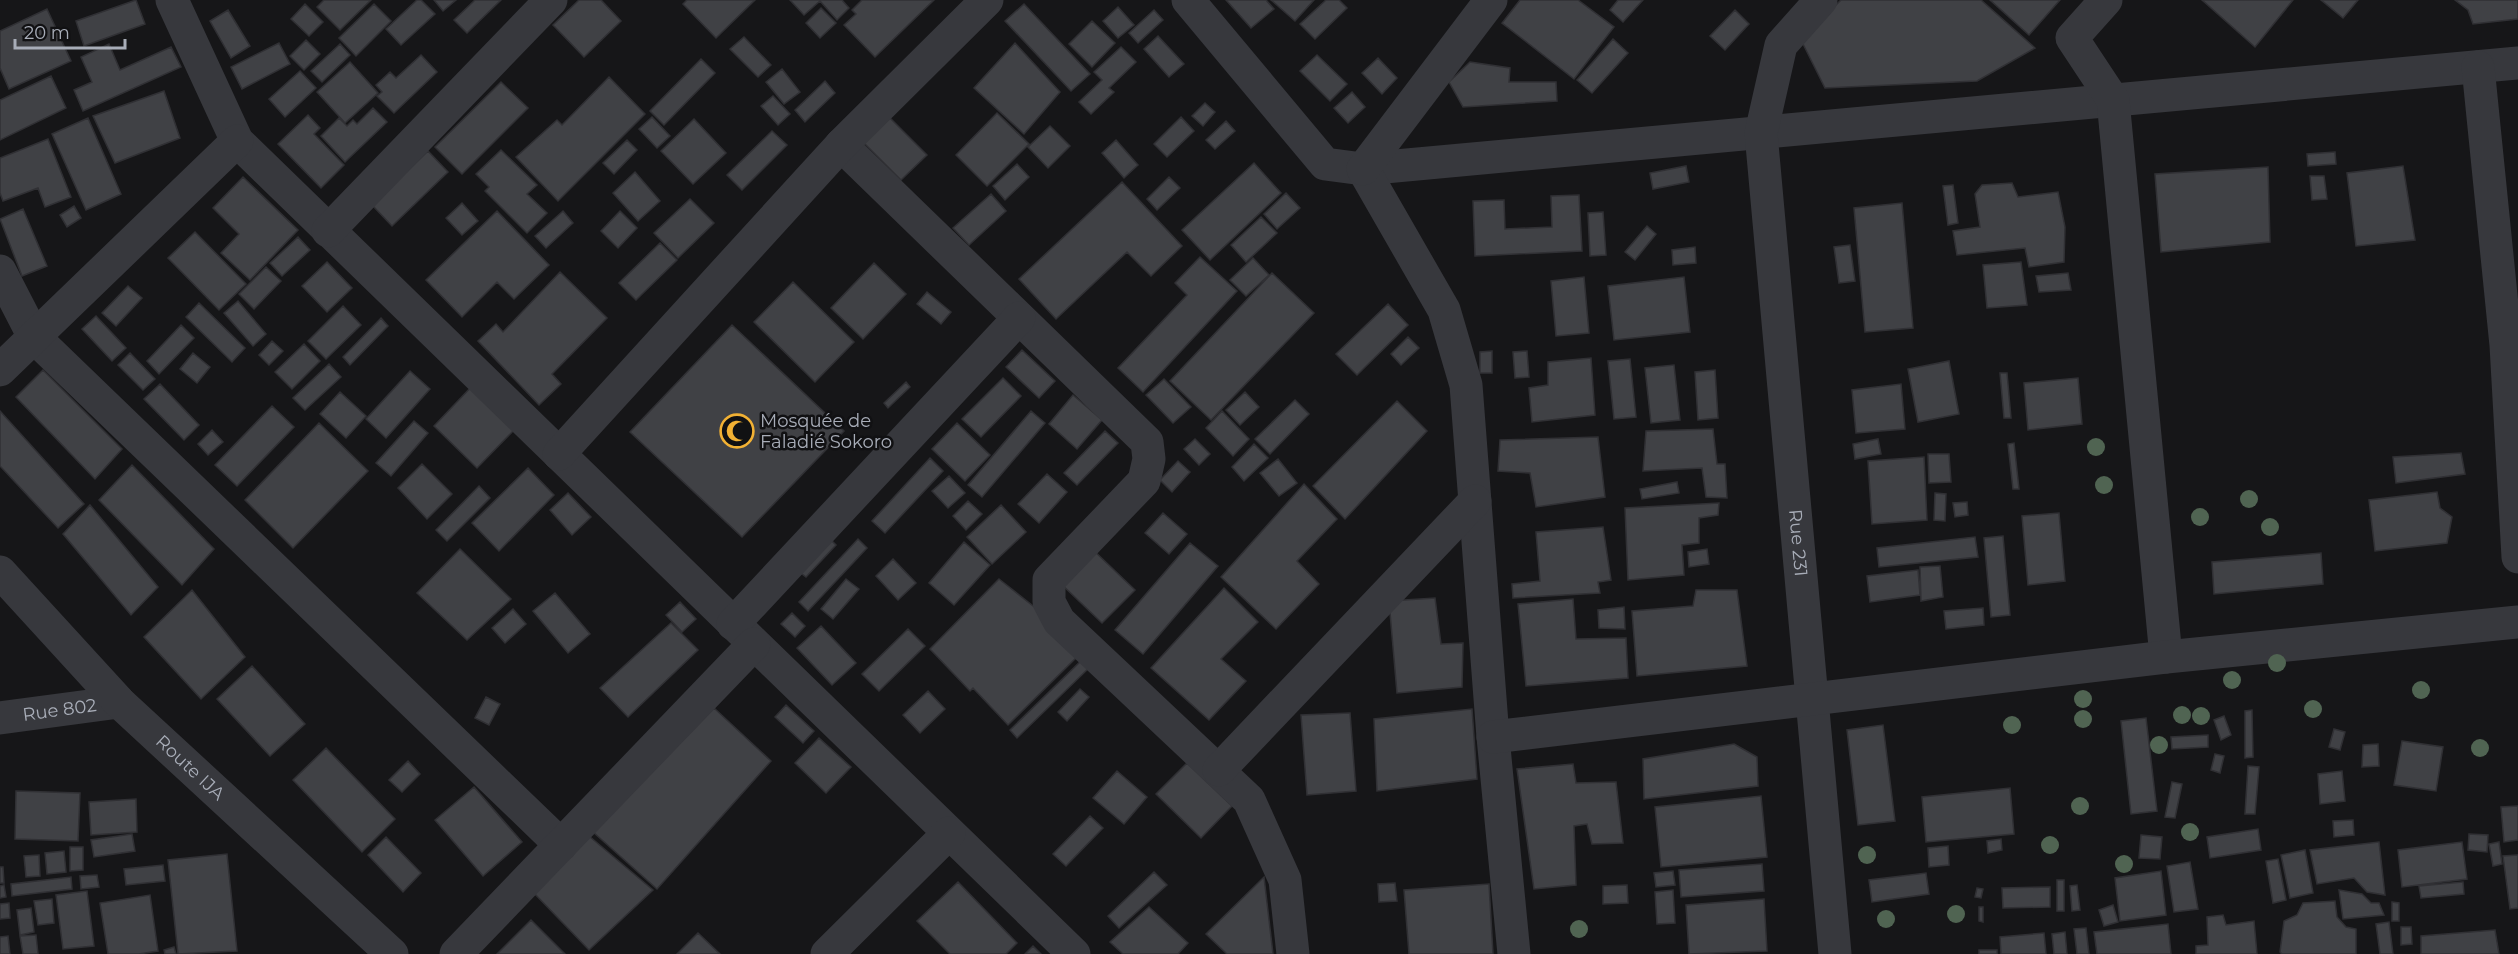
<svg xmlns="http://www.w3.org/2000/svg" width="2518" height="954" viewBox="0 0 2518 954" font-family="Montserrat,sans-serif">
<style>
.building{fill:#404145;stroke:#303034;stroke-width:1.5}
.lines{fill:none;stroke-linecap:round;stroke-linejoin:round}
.minor{stroke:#37383d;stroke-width:33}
.tertiary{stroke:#37383d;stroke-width:33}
.tree{fill:#506452}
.labels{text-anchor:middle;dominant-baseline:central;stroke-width:5;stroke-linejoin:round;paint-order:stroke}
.poi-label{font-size:18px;fill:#a8adb8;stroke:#111113;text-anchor:start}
.street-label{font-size:18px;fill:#a8adb8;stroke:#111113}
</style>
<rect width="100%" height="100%" fill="#161618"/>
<!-- building -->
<path class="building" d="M136 0 145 24 84 46 76 21Z
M324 0H371L340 30 317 7Z
M417 0H421L435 14 401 45 386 29Z
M434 0H456L443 11Z
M475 0H501L467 33 454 20Z
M579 0H601L621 21 584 57 553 25Z
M687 0H755L716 38 683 4Z
M790 0H842L849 8 837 20 820 1 804 15Z
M862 0H934L875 57 844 25 856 14 852 10Z
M1226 0H1266L1274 9 1251 28Z
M1271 0H1314L1295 21Z
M1326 0H1339L1347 8 1315 39 1300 24Z
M1520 0H1578L1614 27 1574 79 1502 23Z
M1618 0H1643L1623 22 1610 10Z
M1841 0H1981L2035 48 1977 81 1825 88 1801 40Z
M1990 0H2060L2029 35Z
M2202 0H2293L2255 47Z
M2321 0H2358L2343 18Z
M2455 0H2518V19L2473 24 2468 10Z
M305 4 323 22 309 36 291 19Z
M374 4 391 21 356 56 339 38Z
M1024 4 1090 74 1071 91 1005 21Z
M1118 7 1134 25 1118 38 1103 21Z
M821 8 836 23 820 38 806 23Z
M47 9 71 61 9 89 0 68V31Z
M228 10 250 46 231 58 210 21Z
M1154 10 1163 20 1138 43 1129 33Z
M1735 10 1749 24 1725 50 1710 36Z
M1092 21 1115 43 1092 67 1069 44Z
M1158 36 1184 64 1169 77 1144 49Z
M744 37 771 65 758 77 730 49Z
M1613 39 1628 53 1592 93 1577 80Z
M306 40 320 54 304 70 290 56Z
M279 43 290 64 242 89 231 67Z
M1015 43 1060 92 1024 134 974 88Z
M109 44 120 70 171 47 181 67 83 111 74 90 92 82 81 57Z
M340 44 350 55 322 82 311 71Z
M1121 47 1136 62 1109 88 1114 92 1091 114 1079 102 1102 80 1094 72Z
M421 55 437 72 394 113 377 96 382 92 376 85 390 72 396 78Z
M1317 55 1347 84 1330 101 1300 71Z
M1378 58 1397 78 1382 94 1362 73Z
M701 59 715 73 664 125 650 111Z
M350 62 378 93 345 123 317 92Z
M1470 62 1510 68 1509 82H1556L1557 101 1463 107 1449 82Z
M782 69 800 92 784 104 766 82Z
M300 71 316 88 285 117 269 99Z
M51 76 66 108 0 140V100Z
M609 77 645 114 558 201 516 157 557 120 562 125Z
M825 81 835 93 805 122 795 110Z
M501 82 528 108 462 174 435 147Z
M164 91 180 138 115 163 93 116Z
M1352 92 1365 107 1348 123 1334 108Z
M773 96 790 114 778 125 761 106Z
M1205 103 1215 112 1203 126 1192 116Z
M373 108 387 122 345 162 321 136 339 118 347 126 353 120 357 124Z
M885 113 927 155 901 180 859 138Z
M997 113 1029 144 987 186 956 155Z
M308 115 320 128 314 134 344 165 321 188 278 144Z
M652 117 670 136 657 148 639 129Z
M1181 117 1194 131 1167 157 1154 144Z
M88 118 121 194 86 210 52 134Z
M694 119 726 153 693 184 661 151Z
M1226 121 1235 131 1215 149 1206 140Z
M1050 126 1070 146 1048 168 1028 147Z
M772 131 787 145 742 190 727 175Z
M48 139 71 197 45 207 38 188 3 201 0 193V158Z
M627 140 637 150 614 174 603 163Z
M1116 140 1138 165 1124 178 1102 153Z
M501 150 537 185 527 194 547 213 527 233 485 191 489 187 476 174Z
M428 151 448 172 392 226 372 205Z
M2335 152 2336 164 2308 166 2307 154Z
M1254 163 1281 193 1210 260 1182 230Z
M1017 164 1029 177 1005 200 993 186Z
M1686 166 1689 182 1653 189 1650 173Z
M2403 166 2415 240 2356 246 2347 173Z
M2268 167 2270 242 2161 252 2155 174Z
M635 172 660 201 638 221 613 193Z
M2310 176H2324L2327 199 2312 200Z
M243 177 298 230 250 280 221 253 239 234 213 208Z
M1169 177 1180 188 1157 210 1147 199Z
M1122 182 1182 246 1151 276 1127 252 1056 319 1019 279Z
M2012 183 2018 197 2058 192 2065 227 2064 262 2029 267 2025 248 1957 255 1953 231 1980 227 1975 194 1982 185Z
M1953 185 1958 223 1948 225 1943 186Z
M1286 193 1300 208 1277 229 1264 214Z
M991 194 1006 211 969 245 953 228Z
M1579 195 1582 251 1475 256 1473 201 1504 200 1505 229 1552 227 1551 196Z
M690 199 714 223 678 258 654 233Z
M462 203 478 221 462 235 446 218Z
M1902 203 1913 328 1865 332 1854 208Z
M74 206 81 218 67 227 60 215Z
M23 209 47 266 22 276 0 219Z
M497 211 549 265 514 299 497 282 462 317 426 280Z
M563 211 573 223 546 248 535 236Z
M620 211 637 228 618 248 601 231Z
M1603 212 1606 255 1590 256 1588 213Z
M1261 217 1277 233 1246 262 1231 245Z
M1647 226 1656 234 1635 260 1625 252Z
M195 232 246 284 219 310 168 258Z
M298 237 310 250 282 276 270 263Z
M660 243 677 260 636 300 619 283Z
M1850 245 1855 281 1839 283 1834 247Z
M1695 247 1696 263 1673 265 1672 250Z
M1200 257 1237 291 1143 392 1118 368 1187 295 1175 283Z
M1253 258 1269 275 1246 296 1230 280Z
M327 262 352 288 327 312 302 286Z
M2021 262 2027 305 1987 308 1983 265Z
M874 263 906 294 863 339 831 308Z
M266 267 281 281 254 309 239 294Z
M560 272 607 318 552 374 561 384 539 405 478 341 496 324 503 332Z
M1272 273 1314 313 1211 420 1170 381Z
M2068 273 2071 290 2039 292 2036 276Z
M1584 277 1589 333 1556 336 1551 281Z
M1684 277 1690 332 1614 340 1608 286Z
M793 282 854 342 815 382 754 322Z
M128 286 142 298 116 326 102 313Z
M927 292 951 312 941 324 917 304Z
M238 301 266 334 253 346 224 313Z
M199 303 245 348 232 362 186 317Z
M1388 304 1408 325 1357 375 1336 354Z
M343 306 361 325 326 359 308 341Z
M96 316 126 348 112 361 82 329Z
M381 318 388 326 350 365 343 357Z
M181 325 194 338 159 374 147 361Z
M732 325 844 431 742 537 630 432Z
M1408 337 1419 348 1401 365 1391 354Z
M272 341 283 351 269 365 259 355Z
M304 344 320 361 292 389 275 372Z
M1022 350 1055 381 1039 398 1006 367Z
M1492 351V373H1480V352Z
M1527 351 1529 377 1515 378 1513 352Z
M130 353 155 379 143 390 118 365Z
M193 353 210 367 197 383 180 369Z
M1591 358 1595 415 1532 422 1529 388 1548 385V362Z
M1630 359 1636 417 1614 419 1608 361Z
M1949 361 1959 414 1918 422 1908 369Z
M329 364 341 377 305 410 293 398Z
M1674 365 1680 420 1651 423 1645 368Z
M43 370 122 449 95 479 16 397Z
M1715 370 1718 418 1698 420 1695 372Z
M410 371 430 389 386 438 366 419Z
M2000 373H2007L2011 418H2004Z
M1003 378 1021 396 981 437 962 419Z
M2078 378 2082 424 2028 430 2024 383Z
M1164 379 1191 407 1173 423 1146 395Z
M906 382 910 387 888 408 884 403Z
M160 384 199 425 184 440 144 399Z
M474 384 518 426 477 468 434 426Z
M1901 384 1905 429 1856 433 1852 390Z
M340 392 366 416 346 438 320 414Z
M1245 392 1259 407 1240 425 1226 410Z
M1073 395 1102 420 1077 449 1049 424Z
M1295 400 1309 414 1270 454 1255 439Z
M1397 401 1427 431 1345 519 1313 486Z
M272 406 294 427 237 486 215 465Z
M0 411 84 504 58 528 0 466Z
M1031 411 1045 423 982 497 968 485Z
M1222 411 1249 439 1233 456 1206 428Z
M414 421 428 433 391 476 376 463Z
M319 423 368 471 293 548 245 500Z
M957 423 990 455 965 481 932 449Z
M1713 429 1717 464H1725L1727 498 1706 497 1702 468 1643 471 1646 431Z
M212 430 223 442 208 455 198 444Z
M1105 431 1118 443 1077 485 1064 473Z
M1598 437 1605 497 1536 507 1530 473 1498 471 1500 440Z
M1195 439 1210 454 1199 465 1184 449Z
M1878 439 1881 454 1855 459 1853 444Z
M2014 443 2019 489H2013L2008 444Z
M1254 444 1268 458 1244 481 1232 467Z
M2461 453 2465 474 2396 483 2393 457Z
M1928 454H1949L1951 482 1929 483Z
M1924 457 1927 520 1872 524 1868 461Z
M930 458 943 471 885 533 872 521Z
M1278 459 1297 483 1279 496 1260 473Z
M1178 461 1190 472 1172 492 1160 480Z
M422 464 452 494 427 519 398 488Z
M132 465 214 549 182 585 99 500Z
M528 468 554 495 499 551 472 523Z
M1047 474 1067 492 1039 523 1018 504Z
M949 476 965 493 948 508 932 491Z
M1677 482 1679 493 1642 499 1640 489Z
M1304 484 1337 519 1297 561 1319 584 1276 629 1221 577Z
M479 486 490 498 447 541 436 530Z
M2437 492 2440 508 2452 517 2447 543 2375 551 2369 500Z
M568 493 591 517 572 535 550 510Z
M1935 493 1946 494 1945 521 1934 520Z
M968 501 982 514 966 530 953 516Z
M1967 502 1968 515 1955 517 1953 503Z
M1719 503 1718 515 1699 518V543L1682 545 1684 575 1628 580 1625 508Z
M90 505 158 587 131 615 63 534Z
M1001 505 1026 532 992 564 967 537Z
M1163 513 1187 534 1169 554 1145 533Z
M2059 513 2065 581 2028 585 2022 516Z
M1603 527 1611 580 1598 582 1600 593 1513 598 1512 584 1540 581 1536 532Z
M2003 536 2010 615 1991 617 1984 538Z
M1975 537 1978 557 1879 567 1877 548Z
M829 538 836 545 806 577 798 571Z
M858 539 867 548 808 611 799 602Z
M964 542 990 565 954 605 929 583Z
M1190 543 1218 566 1143 654 1115 630Z
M1090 547 1135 590 1102 623 1057 580Z
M460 549 511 599 467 640 417 593Z
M1707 549 1709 564 1689 567 1688 552Z
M2321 553 2323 584 2214 594 2212 562Z
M893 559 916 583 898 600 876 576Z
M1940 566 1943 597 1921 601 1920 567Z
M1918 570 1920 595 1870 602 1867 576Z
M846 579 859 589 833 619 821 609Z
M999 579 1042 613 1080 654 1008 725 973 688 970 691 930 649Z
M1224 588 1258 622 1221 659 1246 681 1209 720 1151 668Z
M192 590 245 657 201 699 144 637Z
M1696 590H1737L1747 666 1637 676 1632 611 1693 606Z
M555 593 590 634 568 653 533 611Z
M1435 598 1441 644 1463 643 1462 687 1397 693 1389 601Z
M1573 599 1576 639 1626 638 1628 678 1526 686 1518 604Z
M680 602 696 619 682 632 666 615Z
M1624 607 1625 629 1599 628 1598 610Z
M1983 608 1984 625 1946 629 1944 611Z
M513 609 526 624 505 643 492 628Z
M792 613 805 626 795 637 781 624Z
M671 623 698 650 628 717 600 688Z
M821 626 856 663 832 685 797 648Z
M908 629 925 646 879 691 862 674Z
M1085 657 1091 666 1017 738 1010 730Z
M252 666 305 724 270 756 217 699Z
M1080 689 1089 697 1067 721 1058 712Z
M928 691 945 709 920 733 903 715Z
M486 697 500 704 489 725 475 718Z
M786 705 814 731 803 743 775 717Z
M714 708 771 761 657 889 593 832Z
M1472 709 1477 779 1377 791 1374 719Z
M2252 710 2253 757 2245 758V711Z
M1350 713 1356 791 1307 795 1301 715Z
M2224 716 2231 735 2221 740 2214 720Z
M2146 718 2157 811 2131 814 2121 721Z
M1883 725 1895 821 1858 825 1847 730Z
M2334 729 2345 732 2340 750 2329 747Z
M2208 735V747L2172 749 2171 737Z
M819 738 851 767 826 793 795 763Z
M2402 741 2443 747 2436 791 2394 785Z
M1734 744 1757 757 1758 786 1644 799 1643 759Z
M2378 744 2379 766 2362 767 2363 745Z
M326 748 395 819 362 852 293 780Z
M2215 754 2224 756 2220 773 2211 770Z
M408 761 420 774 402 792 389 780Z
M1187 763 1232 806 1201 838 1156 794Z
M1573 764 1576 783 1616 782 1623 843 1592 844 1587 824 1574 826 1576 885 1534 889 1517 769Z
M2248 766 2259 767 2255 814H2245Z
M1117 771 1147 797 1124 824 1093 798Z
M2342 771 2345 801 2320 804 2318 774Z
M2172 782 2182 784 2175 818 2165 817Z
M474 787 522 842 483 876 435 820Z
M2010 788 2014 834 1926 842 1922 797Z
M16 791 80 793 78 841 15 839Z
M1761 796 1767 857 1661 867 1655 807Z
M136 799 137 832 91 835 89 802Z
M2518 806V840L2504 842 2501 807Z
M1090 816 1103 828 1066 866 1053 854Z
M2353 820 2354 835 2334 837 2333 821Z
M2258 829 2261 850 2210 858 2207 837Z
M132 834 135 851 94 857 91 840Z
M2469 834 2488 835 2487 852 2468 850Z
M2141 835 2162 837 2160 859 2139 858Z
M589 836 653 890 589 950 531 890Z
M386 837 421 873 403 892 368 855Z
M2001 839 2002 850 1988 853 1987 841Z
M2379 842 2385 895 2367 892 2354 878 2317 884 2310 850Z
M2462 842 2467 879 2402 887 2398 850Z
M2499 842 2502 864 2493 866 2489 844Z
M1948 846 1949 865 1929 867 1928 848Z
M70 847H83V870L70 871Z
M2305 850 2313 893 2290 898 2281 855Z
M64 851 66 872 47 874 45 853Z
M227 854 237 951 178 954 168 860Z
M39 855 40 876 26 877 24 856Z
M2518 855V908L2510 909 2503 856Z
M2278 859 2286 900 2273 903 2266 861Z
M2190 862 2198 909 2174 912 2167 866Z
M1762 864 1764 891 1681 897 1679 870Z
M163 865 165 881 126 885 124 869Z
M0 867H3L4 883H0Z
M1673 871 1675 885 1656 887 1654 873Z
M2161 871 2166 915 2120 921 2115 878Z
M1154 872 1167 885 1119 928 1108 916Z
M1926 873 1929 894 1872 902 1869 880Z
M97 875 99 887 81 889 80 876Z
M71 877 72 889 12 896 11 884Z
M1264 877 1273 954H1227L1206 934Z
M2057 880H2064V911H2057Z
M958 882 1017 943 1006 954H950L917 921Z
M2463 882 2464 894 2421 898 2419 886Z
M1395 883 1397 901 1379 902 1378 884Z
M1489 884 1493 954H1409L1404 890Z
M4 885 6 897 0 898V886Z
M1627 885 1628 903 1603 904V886Z
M2077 885 2080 910 2072 911 2070 886Z
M2050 887V907L2003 908 2002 888Z
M1977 888 1983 889 1981 898 1975 897Z
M1673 890 1675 923 1657 924 1655 892Z
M2339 890 2362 894 2371 903H2379L2384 915 2343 919Z
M87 891 94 946 63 949 56 895Z
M150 895 158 951 139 954H108L100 903Z
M52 899 54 923 38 925 34 901Z
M1764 899 1767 951 1689 954 1686 905Z
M2335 901 2337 917 2346 927 2356 929V954H2282L2280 952 2284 921 2297 915 2303 903Z
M2392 902 2399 903V921H2392Z
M9 903 10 918 0 919V904Z
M2113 905 2118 922 2104 926 2099 910Z
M1149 907 1188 943 1178 954H1123L1110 942Z
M1979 907H1983V922L1979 921Z
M31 908 34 932 20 935 17 910Z
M2223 915 2226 925 2254 921 2257 954H2196V946L2208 945 2207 917Z
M531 920 565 954H497Z
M2389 922 2393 954H2380L2376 924Z
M2168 924 2171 954H2097L2094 932Z
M2401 927H2411L2412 944 2401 945Z
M2086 928 2089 954H2077L2074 929Z
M2495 930 2499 954H2421V936Z
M2065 932 2067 954H2054L2052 934Z
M698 933 720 954H677Z
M2044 933 2046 954H2001L2000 937Z
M36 935 38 954H23L20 936Z
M8 936 10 954H0V937Z
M1033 946 1041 954H1025Z
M174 947 176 954H165L164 950Z
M1979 950H1997V954H1979Z"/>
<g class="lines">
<!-- minor -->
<g class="minor">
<path d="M172 0 237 141 1074 954"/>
<path d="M1188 0 1325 164 1363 169 2518 63"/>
<path id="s1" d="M1821 0 1781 45 1761 133 1835 954"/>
<path d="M2106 0 2072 38 2113 100 2166 657"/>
<path d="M2478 67 2506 345 2518 557"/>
<path d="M841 145 1147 442 1149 459 1144 481 1049 580V602L1059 621 1249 800 1285 880 1293 954"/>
<path d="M1363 169 1444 310 1466 385 1493 737 1514 954"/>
<path d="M1363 169 1491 0"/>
<path d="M328 231 551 0"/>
<path d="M0 271 34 337 561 845"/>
<path d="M0 370 237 141"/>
<path d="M559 454 841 145 987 0"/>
<path d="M733 624 1019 318"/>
<path id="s2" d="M0 718 119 702"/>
<path d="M1493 737 2166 657 2518 622"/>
<path d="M1219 770 1475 501"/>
<path d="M456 954 754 644"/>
<path d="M827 954 949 833"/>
</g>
<!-- tertiary -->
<path class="tertiary" id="s3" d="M0 572 119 702 392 954"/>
</g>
<!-- trees -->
<g class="tree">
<circle cx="2096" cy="447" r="9"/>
<circle cx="2104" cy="485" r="9"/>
<circle cx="2249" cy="499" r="9"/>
<circle cx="2200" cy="517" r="9"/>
<circle cx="2270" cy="527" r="9"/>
<circle cx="2277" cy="663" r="9"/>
<circle cx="2232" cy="680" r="9"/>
<circle cx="2421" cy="690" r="9"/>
<circle cx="2083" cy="699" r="9"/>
<circle cx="2313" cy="709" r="9"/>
<circle cx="2182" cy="715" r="9"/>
<circle cx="2201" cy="716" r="9"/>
<circle cx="2083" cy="719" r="9"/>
<circle cx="2012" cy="725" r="9"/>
<circle cx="2159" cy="745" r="9"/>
<circle cx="2480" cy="748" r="9"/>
<circle cx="2080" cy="806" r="9"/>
<circle cx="2190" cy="832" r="9"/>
<circle cx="2050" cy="845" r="9"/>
<circle cx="1867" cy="855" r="9"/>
<circle cx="2124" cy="864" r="9"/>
<circle cx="1956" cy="914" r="9"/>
<circle cx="1886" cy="919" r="9"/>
<circle cx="1579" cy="929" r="9"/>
</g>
<!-- icons -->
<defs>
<symbol id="mosque-ring" viewBox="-11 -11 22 22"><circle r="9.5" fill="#111113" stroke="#f2b134" stroke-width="1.5"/><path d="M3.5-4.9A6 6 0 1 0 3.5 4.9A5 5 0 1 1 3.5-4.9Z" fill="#f2b134"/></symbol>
</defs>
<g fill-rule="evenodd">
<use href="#mosque-ring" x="718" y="412" width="38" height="38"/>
</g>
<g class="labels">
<!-- poi labels -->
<g class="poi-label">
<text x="760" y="421">Mosquée de<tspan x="760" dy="21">Faladié Sokoro</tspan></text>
</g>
<!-- street labels -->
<g class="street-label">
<text stroke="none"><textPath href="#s1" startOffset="562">Rue 231</textPath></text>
<text stroke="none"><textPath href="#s2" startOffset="60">Rue 802</textPath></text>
<text stroke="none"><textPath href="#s3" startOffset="273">Route IJA</textPath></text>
</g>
</g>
<!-- scale -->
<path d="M15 39v9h110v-9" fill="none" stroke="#a8adb8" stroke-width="3"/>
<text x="24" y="39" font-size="18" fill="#a8adb8" stroke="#111113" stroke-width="4.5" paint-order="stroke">20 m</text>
</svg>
